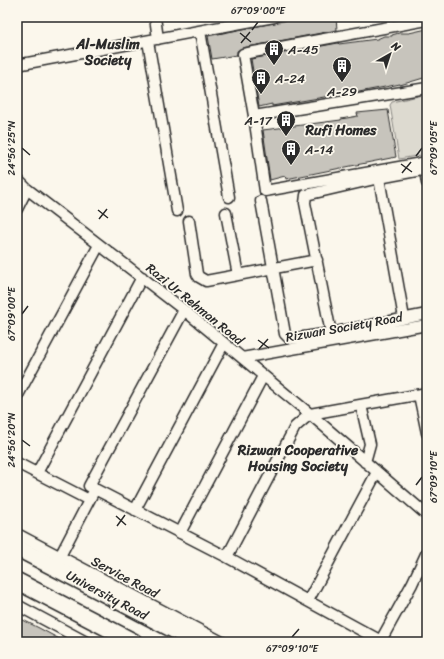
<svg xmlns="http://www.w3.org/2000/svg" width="444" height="659" viewBox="0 0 444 659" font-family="Sriracha,sans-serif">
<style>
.green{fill:#dddad0;stroke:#84827e}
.building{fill:#c7c4bc;stroke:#2b2b2b}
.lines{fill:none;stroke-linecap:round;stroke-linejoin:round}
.minor-casing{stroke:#2b2b2b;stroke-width:13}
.primary-casing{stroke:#2b2b2b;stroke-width:19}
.minor{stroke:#fbf7ec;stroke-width:10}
.primary{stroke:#fbf7ec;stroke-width:16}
.ticks{fill:none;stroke:#2b2b2b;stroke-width:1.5}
.labels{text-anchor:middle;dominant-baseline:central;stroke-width:3.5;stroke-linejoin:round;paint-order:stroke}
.poi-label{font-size:13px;fill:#2b2b2b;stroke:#fbf7ec;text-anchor:start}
.street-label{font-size:13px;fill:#2b2b2b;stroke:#fbf7ec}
.neighbourhood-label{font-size:14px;font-weight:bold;fill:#2b2b2b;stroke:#fbf7ec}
.neatline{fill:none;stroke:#2b2b2b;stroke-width:1.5}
.ticks-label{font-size:10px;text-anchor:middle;fill:#2b2b2b}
</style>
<rect width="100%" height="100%" fill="#fbf7ec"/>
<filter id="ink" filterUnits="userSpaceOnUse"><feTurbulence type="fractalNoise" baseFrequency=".025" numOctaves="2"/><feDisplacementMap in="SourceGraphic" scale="8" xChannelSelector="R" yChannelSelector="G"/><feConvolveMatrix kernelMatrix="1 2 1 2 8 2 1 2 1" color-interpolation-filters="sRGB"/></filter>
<g filter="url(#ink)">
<!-- green -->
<path class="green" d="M427 94V154L399 159 390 105 392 102Z"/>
<!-- building -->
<path class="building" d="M303 17H336L337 30 242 48 237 51V55L212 59 208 36Z
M427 29V77L400 85V84L385 87 359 92H353L336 96V95L272 106V104L259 107 251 59 338 43 339 44 377 39 384 36H392V35L399 33H409Z
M388 110 396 157 286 179 285 176 270 180 263 130 341 120V119L358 116 357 113Z
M17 617 39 628 65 642H17Z"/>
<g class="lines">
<defs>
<path id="minor" d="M155 17 158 39
M427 20 243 54 254 116 265 191 427 162
M200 31 229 197
M148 41 177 211
M17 65 274 17
M254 116 427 88
M427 169 379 178 306 195 305 203 331 333 427 314
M425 170 427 183
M379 178 404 318
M17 179 27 189 184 310 310 414 427 515
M261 201 285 334 290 339 331 333
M17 209 27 189
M226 213 238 275
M189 221 197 274 199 277 206 281 317 260
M184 310 89 486 227 557 381 641
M242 358 427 325
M419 395 427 433
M17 397 99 245
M361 405 370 444 365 462
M17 463 89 500
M37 473 142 277
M135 510 224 343
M180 533 263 376
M17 534 222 642
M227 557 295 427 310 414 427 393
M57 562 95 489
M308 601 377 472
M17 605 86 642
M380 642 412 584 427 552"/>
<path id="primary" d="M17 548 197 642
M17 581 134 642"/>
</defs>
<!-- minor casing -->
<use href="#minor" class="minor-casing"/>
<!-- primary casing -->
<use href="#primary" class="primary-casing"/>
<!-- minor -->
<use href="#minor" class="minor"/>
<!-- primary -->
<use href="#primary" class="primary"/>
</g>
</g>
<!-- ticks -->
<path class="ticks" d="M252 30 258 22M240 33 251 42M241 43 250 32M22 148 30 155M416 156 422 148M401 164 412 172M402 173 411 162M98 210 108 218M99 219 107 209M22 314 28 306M258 340 269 348M259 349 268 339M22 440 30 446M416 485 422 477M116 516 126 525M117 526 125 515M292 637 299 629"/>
<!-- icons -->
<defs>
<symbol id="building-pin" viewBox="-11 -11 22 30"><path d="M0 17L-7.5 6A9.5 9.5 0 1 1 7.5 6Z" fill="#2b2b2b" stroke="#fbf7ec"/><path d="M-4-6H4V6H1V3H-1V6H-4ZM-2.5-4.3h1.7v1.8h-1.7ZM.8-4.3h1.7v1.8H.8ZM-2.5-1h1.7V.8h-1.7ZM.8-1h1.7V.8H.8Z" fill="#fff"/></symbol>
</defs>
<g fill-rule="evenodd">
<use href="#building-pin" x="263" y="38" width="22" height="30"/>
<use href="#building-pin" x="331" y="55" width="22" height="30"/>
<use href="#building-pin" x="250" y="67" width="22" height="30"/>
<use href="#building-pin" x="275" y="109" width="22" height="30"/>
<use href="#building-pin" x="280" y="138" width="22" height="30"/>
</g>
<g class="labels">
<!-- poi labels -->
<g class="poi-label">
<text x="288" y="49">A-45</text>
<text x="275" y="78">A-24</text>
<text x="342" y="91" text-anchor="middle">A-29</text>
<text x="272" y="120" text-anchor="end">A-17</text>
<text x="305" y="149">A-14</text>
</g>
<!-- street labels -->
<g class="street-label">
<text transform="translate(195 304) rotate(39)">Razi Ur Rehman Road</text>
<text transform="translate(344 327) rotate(-10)">Rizwan Society Road</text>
<text transform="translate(125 577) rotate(28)">Service Road</text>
<text transform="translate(107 595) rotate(28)">University Road</text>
</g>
<!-- neighbourhood labels -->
<g class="neighbourhood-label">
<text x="108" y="44">Al-Muslim<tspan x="108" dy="16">Society</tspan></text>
<text x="341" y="130">Rufi Homes</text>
<text x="298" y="450">Rizwan Cooperative<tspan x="298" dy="16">Housing Society</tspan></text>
</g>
</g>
<!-- margin -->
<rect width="444" height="659" fill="none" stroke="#fbf7ec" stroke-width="44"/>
<!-- north arrow -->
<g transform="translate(390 54) rotate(39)" stroke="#fbf7ec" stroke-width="3" paint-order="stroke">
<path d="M0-3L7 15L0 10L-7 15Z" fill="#2b2b2b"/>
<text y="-6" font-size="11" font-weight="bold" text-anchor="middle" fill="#2b2b2b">N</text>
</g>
<rect x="22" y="22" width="400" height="615" class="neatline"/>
<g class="ticks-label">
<text x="258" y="14">67°09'00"E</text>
<text transform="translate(433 148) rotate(-90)" y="4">67°09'05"E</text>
<text transform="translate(11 148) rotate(-90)" y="4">24°56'25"N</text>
<text transform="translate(11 314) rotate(-90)" y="4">67°09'00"E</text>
<text transform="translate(11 440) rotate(-90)" y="4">24°56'20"N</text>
<text transform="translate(433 477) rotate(-90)" y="4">67°09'10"E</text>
<text x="292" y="652">67°09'10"E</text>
</g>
</svg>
